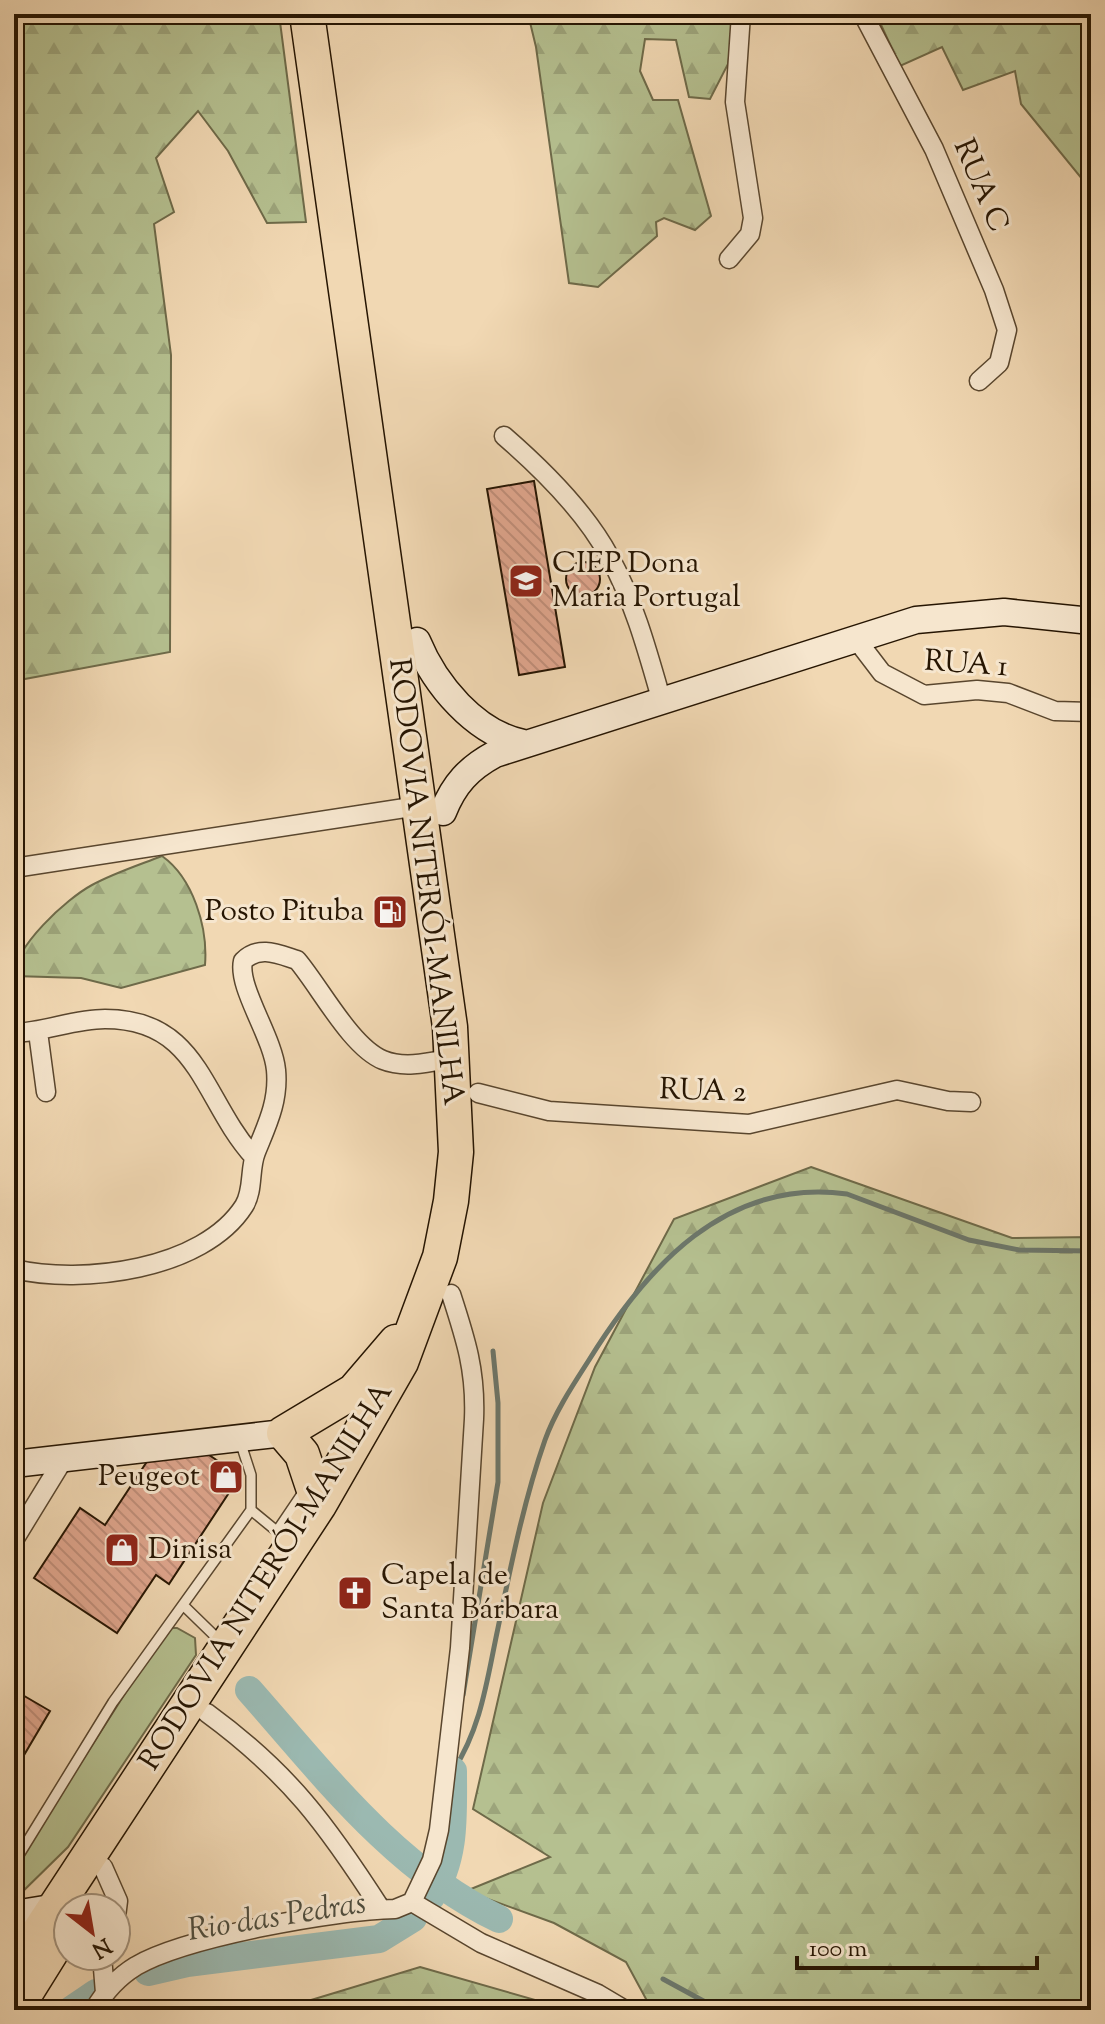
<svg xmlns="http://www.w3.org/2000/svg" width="1105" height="2024" viewBox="0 0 1105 2024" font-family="'Sorts Mill Goudy',serif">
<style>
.forest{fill:url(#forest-firs);stroke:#6e6a49;stroke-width:2}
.green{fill:#b5c090;stroke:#6e6a49;stroke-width:2}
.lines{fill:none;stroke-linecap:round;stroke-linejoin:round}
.stream{stroke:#6c776b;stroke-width:5}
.river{stroke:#9bb9b1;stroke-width:28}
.building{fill:url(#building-back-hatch);stroke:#261502;stroke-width:2}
.lane-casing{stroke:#59462e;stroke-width:12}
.street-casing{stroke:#59462e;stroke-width:21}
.secondary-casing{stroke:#261502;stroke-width:29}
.highway-casing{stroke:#261502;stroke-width:37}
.lane{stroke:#f6e6ce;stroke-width:9}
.street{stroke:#f6e6ce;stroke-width:18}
.secondary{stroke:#f6e6ce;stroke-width:26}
.highway{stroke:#f1d8b3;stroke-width:34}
.labels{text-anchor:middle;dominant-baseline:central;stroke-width:6;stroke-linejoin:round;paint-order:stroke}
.street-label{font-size:30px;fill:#261502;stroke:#f6e6ce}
.poi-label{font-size:30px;fill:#261502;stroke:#f6e6ce;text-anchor:start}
.water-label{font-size:32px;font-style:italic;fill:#4f4e3f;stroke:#f6e6ce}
</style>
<defs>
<pattern id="forest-firs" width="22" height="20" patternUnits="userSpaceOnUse" patternTransform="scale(2)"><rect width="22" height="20" fill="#b5c090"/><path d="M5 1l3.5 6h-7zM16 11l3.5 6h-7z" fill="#9ca47b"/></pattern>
<pattern id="building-back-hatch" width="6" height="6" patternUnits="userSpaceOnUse" patternTransform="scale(2)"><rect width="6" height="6" fill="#e0a68e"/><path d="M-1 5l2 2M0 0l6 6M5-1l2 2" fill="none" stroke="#c08e79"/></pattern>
</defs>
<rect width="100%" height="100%" fill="#f1d8b3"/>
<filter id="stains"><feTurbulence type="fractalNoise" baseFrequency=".0025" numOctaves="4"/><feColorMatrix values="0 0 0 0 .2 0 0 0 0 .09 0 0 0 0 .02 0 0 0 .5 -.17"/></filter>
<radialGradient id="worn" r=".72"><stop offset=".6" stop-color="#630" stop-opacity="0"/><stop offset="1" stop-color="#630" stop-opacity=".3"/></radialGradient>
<!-- forest -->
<path class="forest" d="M14 14H279L306 222 267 223 228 151 198 111 156 158 174 212 154 224 171 355 170 652 14 681Z
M528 14H736L728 64 710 99 689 97 676 40 645 39 640 71 653 100H678L711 216 695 230 664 218 656 222 657 236 598 287 569 283 536 47Z
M876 14H1091V190L1021 104 1015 71 963 90 942 47 900 66Z
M162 856C193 878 208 927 205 965L121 988 81 978 14 976C14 947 66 899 92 885 114 873 139 865 162 856Z
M811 1167 1012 1238 1091 1237V2010H652L626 1962 554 1923 466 1891 550 1857 473 1809 543 1503 595 1367 674 1219Z
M420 1967 570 2010H278Z"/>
<!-- green -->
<path class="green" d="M167 1628H177L195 1638 196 1655 68 1847 14 1900V1867Z"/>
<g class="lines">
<!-- stream -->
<path class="stream" d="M463 1695 498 1482V1403L493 1351
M453 1771C482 1726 487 1679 498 1628 511 1565 524 1500 545 1440 555 1412 573 1385 589 1360 646 1268 726 1177 847 1194L969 1240 1019 1250 1091 1251
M663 1979 720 2010"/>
<!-- river -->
<path class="river" d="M249 1690C324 1775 395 1869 499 1919
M431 1897C456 1858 453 1816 453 1771
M148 1972 187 1963 379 1939 413 1918
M71 2010 96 1993"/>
</g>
<!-- building -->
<path class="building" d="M534 481 565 667 519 675 487 489Z
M566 579a17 17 0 1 1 34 0a17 17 0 1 1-34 0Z
M152 1454 209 1455 240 1476 169 1584 156 1575 117 1633 34 1578 80 1508 105 1525Z
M14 1690 50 1711 14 1772Z"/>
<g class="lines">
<defs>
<path id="lane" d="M251 1510 279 1533
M277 1531 306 1488
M183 1605 221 1642
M14 1863 113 1702 251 1510V1475L240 1441"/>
<path id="street" d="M863 14 934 149 994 290 1007 330 999 363 979 381
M729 259 750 234 753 218 735 102 741 14
M504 436C542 469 585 511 609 556 634 601 648 653 662 702
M856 639 882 673 924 695 977 690 1008 693 1055 711 1091 712
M14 868 418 806
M1091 878V882
M38 1032 46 1092
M14 1033C45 1032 74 1019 105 1019 200 1019 202 1100 254 1157
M478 1093 549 1111 749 1124 897 1090 948 1101 971 1102
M14 1269C82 1285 203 1270 244 1206 254 1190 249 1169 256 1152 267 1125 279 1101 276 1070 273 1037 237 987 243 961 259 945 278 954 297 960 320 987 351 1047 383 1060 405 1069 431 1062 453 1058
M14 1540 63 1460
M207 1713C289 1773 327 1825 381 1909
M103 1867 118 1901 116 1917
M412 1902 481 1943 598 1994 625 2010
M102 1956 105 1993
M94 2010C105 1991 118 1977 136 1966 186 1937 336 1910 395 1909L412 1902 432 1860 439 1830 460 1648 474 1419C476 1371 466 1340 451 1294"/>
<path id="secondary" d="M417 641C435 685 475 733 523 743
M443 812C454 784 469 768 495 754L916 620 1004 612 1091 621
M14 1464 284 1433
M14 1914 57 1907"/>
<path id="highway" d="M319 1505 302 1454 284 1433 354 1391 396 1342
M14 1970 319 1505 401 1362 440 1257 451 1201 456 1152 450 1027 307 14
M15 2010 53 1949"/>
</defs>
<!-- lane casing -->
<use href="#lane" class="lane-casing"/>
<!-- street casing -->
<use href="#street" class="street-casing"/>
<!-- secondary casing -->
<use href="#secondary" class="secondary-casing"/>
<!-- highway casing -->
<use href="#highway" class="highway-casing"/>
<!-- lane -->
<use href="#lane" class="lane"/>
<!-- street -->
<use href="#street" class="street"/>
<!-- secondary -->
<use href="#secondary" class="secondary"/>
<!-- highway -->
<use href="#highway" class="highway"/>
</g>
<!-- icons -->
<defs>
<symbol id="school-square" viewBox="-11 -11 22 22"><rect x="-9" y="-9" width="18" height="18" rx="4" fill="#8f2418" stroke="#f6e6ce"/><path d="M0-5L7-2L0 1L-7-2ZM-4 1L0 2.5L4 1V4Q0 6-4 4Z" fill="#fff"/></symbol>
<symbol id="fuel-square" viewBox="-11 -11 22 22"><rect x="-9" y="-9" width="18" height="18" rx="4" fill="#8f2418" stroke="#f6e6ce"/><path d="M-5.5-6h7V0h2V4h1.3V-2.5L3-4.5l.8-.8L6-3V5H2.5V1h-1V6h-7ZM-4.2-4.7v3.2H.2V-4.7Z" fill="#fff"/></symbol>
<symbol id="shop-square" viewBox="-11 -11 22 22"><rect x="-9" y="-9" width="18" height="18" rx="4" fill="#8f2418" stroke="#f6e6ce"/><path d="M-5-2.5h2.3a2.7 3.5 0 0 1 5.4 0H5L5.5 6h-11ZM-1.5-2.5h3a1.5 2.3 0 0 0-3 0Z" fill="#fff"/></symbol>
<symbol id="church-square" viewBox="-11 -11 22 22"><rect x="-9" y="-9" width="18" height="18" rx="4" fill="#8f2418" stroke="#f6e6ce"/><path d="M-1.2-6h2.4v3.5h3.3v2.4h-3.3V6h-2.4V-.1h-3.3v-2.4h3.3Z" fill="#fff"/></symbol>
</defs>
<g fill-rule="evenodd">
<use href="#school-square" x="506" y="561" width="40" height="40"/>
<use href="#fuel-square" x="370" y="892" width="40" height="40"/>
<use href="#shop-square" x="206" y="1457" width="40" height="40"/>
<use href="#shop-square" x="102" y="1530" width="40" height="40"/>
<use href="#church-square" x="335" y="1573" width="40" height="40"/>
</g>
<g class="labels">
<!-- street labels -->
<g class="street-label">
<text transform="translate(980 186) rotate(67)">RUA C</text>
<text transform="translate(966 665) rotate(4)">RUA 1</text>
<text transform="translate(425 882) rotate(83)">RODOVIA NITERÓI-MANILHA</text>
<text transform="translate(703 1092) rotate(2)">RUA 2</text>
<text transform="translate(267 1577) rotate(-58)">RODOVIA NITERÓI-MANILHA</text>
</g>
<!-- poi labels -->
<g class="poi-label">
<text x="552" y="564">CIEP Dona<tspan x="552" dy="34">Maria Portugal</tspan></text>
<text x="364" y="912" text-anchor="end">Posto Pituba</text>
<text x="200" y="1477" text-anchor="end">Peugeot</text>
<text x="148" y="1550">Dinisa</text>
<text x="381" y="1576">Capela de<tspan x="381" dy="34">Santa Bárbara</tspan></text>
</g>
<!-- water labels -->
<g class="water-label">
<text transform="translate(277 1918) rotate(-9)">Rio das Pedras</text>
</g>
</g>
<!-- margin -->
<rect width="1105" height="2024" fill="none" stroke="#f1d8b3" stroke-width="48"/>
<rect x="16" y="16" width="1073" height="1992" fill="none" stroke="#261502" stroke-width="4"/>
<rect x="24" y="24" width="1057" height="1976" fill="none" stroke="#261502" stroke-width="2"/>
<!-- north arrow -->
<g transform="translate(92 1932) rotate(149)"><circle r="38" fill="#f6e6ce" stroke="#a3927c" stroke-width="2"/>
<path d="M0-6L14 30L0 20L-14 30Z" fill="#8f2418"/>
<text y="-12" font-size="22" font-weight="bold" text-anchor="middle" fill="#261502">N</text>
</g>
<!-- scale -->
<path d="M797 1956v12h240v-12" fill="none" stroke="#261502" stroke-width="4"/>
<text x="809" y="1956" font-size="24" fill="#261502" stroke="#f6e6ce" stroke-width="6" paint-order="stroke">100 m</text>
<rect width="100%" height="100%" filter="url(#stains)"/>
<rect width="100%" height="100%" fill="url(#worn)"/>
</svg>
